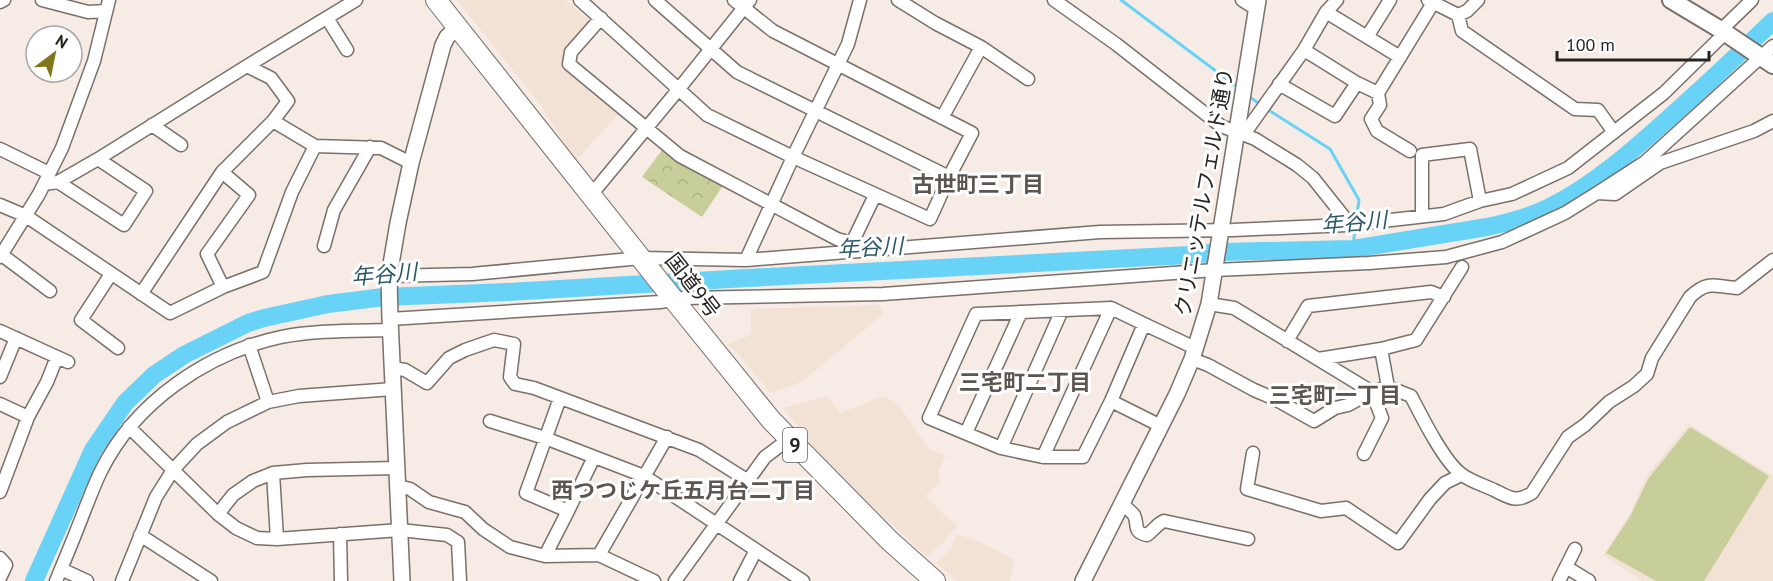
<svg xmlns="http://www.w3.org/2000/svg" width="1773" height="581" viewBox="0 0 1773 581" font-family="'PT Sans','Noto Sans JP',sans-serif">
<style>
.built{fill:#f2e1d5}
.grass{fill:#c8ce99}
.park{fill:url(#park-crowns)}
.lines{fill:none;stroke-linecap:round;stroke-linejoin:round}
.stream{stroke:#69d2f7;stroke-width:3}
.river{stroke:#69d2f7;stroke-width:18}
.minor-casing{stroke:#79706a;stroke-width:15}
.tertiary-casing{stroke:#79706a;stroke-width:18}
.secondary-casing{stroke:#79706a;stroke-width:20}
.trunk-casing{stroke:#79706a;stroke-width:22}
.minor{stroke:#fff;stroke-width:12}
.tertiary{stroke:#fff;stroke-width:15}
.secondary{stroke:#fff;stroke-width:16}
.trunk{stroke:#fff;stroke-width:20}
.labels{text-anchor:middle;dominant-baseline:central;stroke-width:6;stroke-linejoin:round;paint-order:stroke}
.shield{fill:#fff;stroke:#666462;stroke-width:1.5}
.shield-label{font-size:20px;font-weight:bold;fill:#25221f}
.street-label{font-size:21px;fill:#25221f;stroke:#fff}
.neighbourhood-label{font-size:22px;font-weight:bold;fill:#5d554f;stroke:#fff}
.water-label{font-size:22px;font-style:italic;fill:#2b5868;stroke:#fff}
</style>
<defs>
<pattern id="park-crowns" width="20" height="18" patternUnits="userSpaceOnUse" patternTransform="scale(1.5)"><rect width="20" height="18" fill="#c8ce99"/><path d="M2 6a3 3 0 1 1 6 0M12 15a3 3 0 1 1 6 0" fill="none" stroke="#acb183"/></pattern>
</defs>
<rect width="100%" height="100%" fill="#f6ece5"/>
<!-- built -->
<path class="built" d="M457 0H566L591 22 563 55 564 64 618 115 575 161 540 104Z
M879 305 883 314 800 383 770 393 737 352 727 345 751 334V309Z
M827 396 840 413 884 396 900 407 929 449 946 455 939 470 940 483 925 496 957 526 942 544 927 557 891 523 882 518 828 466 783 408Z
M1689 424 1773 476V581H1642L1603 555 1629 515 1647 475Z
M957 534 980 542 1015 560 1009 581H957L936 563 951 548Z"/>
<!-- grass -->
<path class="grass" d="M1690 427 1769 476 1704 581H1656L1606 553 1631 515 1648 479Z"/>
<!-- park -->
<path class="park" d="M662 150 676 160 724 184 702 217 642 177Z"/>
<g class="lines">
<!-- stream -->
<path class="stream" d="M1121 0 1240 89
M1247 95 1261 105
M1267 109 1330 149 1359 200 1356 221
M1353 249 1355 228"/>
<!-- river -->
<path class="river" d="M34 581 93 450 125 403 154 375 184 355 248 323 264 318 328 304 384 297 507 292 747 278 1189 255 1222 252 1353 249 1487 227C1508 223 1529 217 1548 208 1593 186 1632 151 1669 118 1705 86 1739 54 1773 21"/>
<defs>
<path id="minor" d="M42 0 88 12 106 11
M580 0 707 115 793 157 930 219 949 177 972 133 773 31 734 0
M655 0 737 72 949 177
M898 0 935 23 981 47 1028 79
M1054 0 1116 44 1221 126 1255 139 1297 165 1313 178 1344 217 1347 225
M1242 0 1256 9
M1428 0 1458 15 1462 31 1575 109 1598 110 1613 131
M0 2 4 0
M1326 12 1400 57
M1458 15 1467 11 1478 0
M327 18 347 50
M601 18 571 52 569 64 680 156 837 239 852 243 875 195
M1367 37 1390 0
M1304 50 1357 83 1378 93 1433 3
M1279 84 1335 116 1357 83
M1378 93 1380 105 1371 119 1377 131 1410 151
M942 118 981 47
M273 121 315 146 381 148 411 163
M152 125 181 145
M1237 133 1247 130 1304 50 1326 12 1337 0
M0 149 49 173
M222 172 249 195 207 254 223 287
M58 182 124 225 146 191 98 159
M44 184 58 182 98 159 247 66 356 0
M1597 193 1615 194 1660 163 1754 131 1773 121
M591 195 678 90 750 0
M0 205 26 216 170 313 223 287 263 272 292 192 315 146
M1422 216V155L1470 149 1480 201
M324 246 334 210 370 147
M2 255 50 291
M0 257 39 194 62 148 94 61 109 0
M746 260 793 157 848 44 860 0
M111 274 81 320 118 348
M389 276 472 274 641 258 746 260 1100 232 1233 230 1347 225 1444 214 1480 201 1512 194 1568 168 1664 93 1720 38 1721 30 1752 0
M141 294 222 172 273 121 288 101 271 78 247 66
M1209 304 1234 308 1372 392 1382 418 1364 454
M1111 308 1144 324 1111 401 1083 457H1043L1001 448 929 418 976 314Z
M390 319 660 302 684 298 883 294 1215 270 1369 263 1446 257 1502 242 1565 213 1597 193 1645 162 1773 46
M1144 324 1195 348
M0 331 68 362
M1287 341 1308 306 1431 292 1444 297
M249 345 268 402
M1381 349 1388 387
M1192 359 1208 365 1254 390 1275 399 1314 421 1335 408 1348 405 1372 392 1388 387 1411 396C1422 417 1443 460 1461 474 1470 481 1483 485 1494 490 1510 498 1516 503 1532 493L1568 437 1585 425 1609 402 1634 386 1647 374 1652 358 1690 297C1709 279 1715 287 1737 288L1773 260
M1318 359 1381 349 1416 340 1462 267
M392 368 405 370 427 383 449 358 465 350 494 340 514 344 510 377 515 384 534 388 699 450 747 480
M0 377 16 338
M1111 401 1161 426
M0 404 28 417
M490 421 545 438 644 476 803 581
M129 427 218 514 236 528 257 538 277 539 400 530 447 535 458 542 460 581
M966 433 1021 312
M1001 448 1062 310
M1253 453 1247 489 1321 511 1346 508 1398 543 1430 499 1445 483 1461 475
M1043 457 1111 308
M273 473 277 539
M398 486 410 489 429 502 465 512 483 529 510 547 545 556 599 555
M0 492 28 417 47 382 57 357
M1122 504C1125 507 1131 511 1134 515 1139 525 1132 532 1147 535 1154 530 1157 524 1164 521L1248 539
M568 511 594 457
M218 514 233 495 253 481 273 473 307 470 397 468
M340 534 341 581
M140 535 211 581
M545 556 568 511 526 493 560 398
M0 558 6 565 0 578
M1566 567 1589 581
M61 569 87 581
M56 581C66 557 76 533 85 509 90 497 95 483 101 471 135 402 207 353 281 337 317 330 355 331 390 330
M122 581 156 497 173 470 197 444 227 422 268 402 299 396 393 389
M654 581 599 555 667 437
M675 581 765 457 789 439
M740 581 756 550
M1559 581 1575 549"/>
<path id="tertiary" d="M402 581 390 319 389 276 398 223 411 163 443 45 447 37 457 27
M1083 581 1177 394 1192 359 1209 304 1258 0"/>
<path id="secondary" d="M1671 0 1721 30 1773 65"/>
<path id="trunk" d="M436 0 674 300 771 420 890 541 935 581"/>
</defs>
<!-- minor casing -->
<use href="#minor" class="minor-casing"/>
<!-- tertiary casing -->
<use href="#tertiary" class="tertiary-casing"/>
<!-- secondary casing -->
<use href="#secondary" class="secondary-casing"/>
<!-- trunk casing -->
<use href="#trunk" class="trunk-casing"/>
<!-- minor -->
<use href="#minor" class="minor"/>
<!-- tertiary -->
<use href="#tertiary" class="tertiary"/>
<!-- secondary -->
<use href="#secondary" class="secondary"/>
<!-- trunk -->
<use href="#trunk" class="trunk"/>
</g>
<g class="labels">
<!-- shield labels -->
<rect class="shield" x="783" y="428" width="24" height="34" rx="4.5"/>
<g class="shield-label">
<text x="795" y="445">9</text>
</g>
<!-- street labels -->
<g class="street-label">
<text transform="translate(1204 192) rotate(-80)">クリニッテルフェルド通り</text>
<text transform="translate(693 285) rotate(52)">国道9号</text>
</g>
<!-- neighbourhood labels -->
<g class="neighbourhood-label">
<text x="978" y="184">古世町三丁目</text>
<text x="1025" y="382">三宅町二丁目</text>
<text x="1335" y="395">三宅町一丁目</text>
<text x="683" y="490">西つつじケ丘五月台二丁目</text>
</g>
<!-- water labels -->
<g class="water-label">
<text transform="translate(1354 222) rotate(-5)">年谷川</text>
<text transform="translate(870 247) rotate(-3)">年谷川</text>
<text transform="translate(384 274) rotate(-5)">年谷川</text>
</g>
</g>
<!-- north arrow -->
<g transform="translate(54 54) rotate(32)"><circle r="28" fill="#ffffff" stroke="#a8a7a5" stroke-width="1.5"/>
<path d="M0-4.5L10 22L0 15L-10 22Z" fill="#80771b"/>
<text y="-9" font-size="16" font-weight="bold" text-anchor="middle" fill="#25221f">N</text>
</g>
<!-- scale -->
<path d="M1557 51v9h152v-9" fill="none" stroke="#25221f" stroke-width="3"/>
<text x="1566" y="51" font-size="18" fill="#25221f" stroke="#ffffff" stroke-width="4.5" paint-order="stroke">100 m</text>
</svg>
